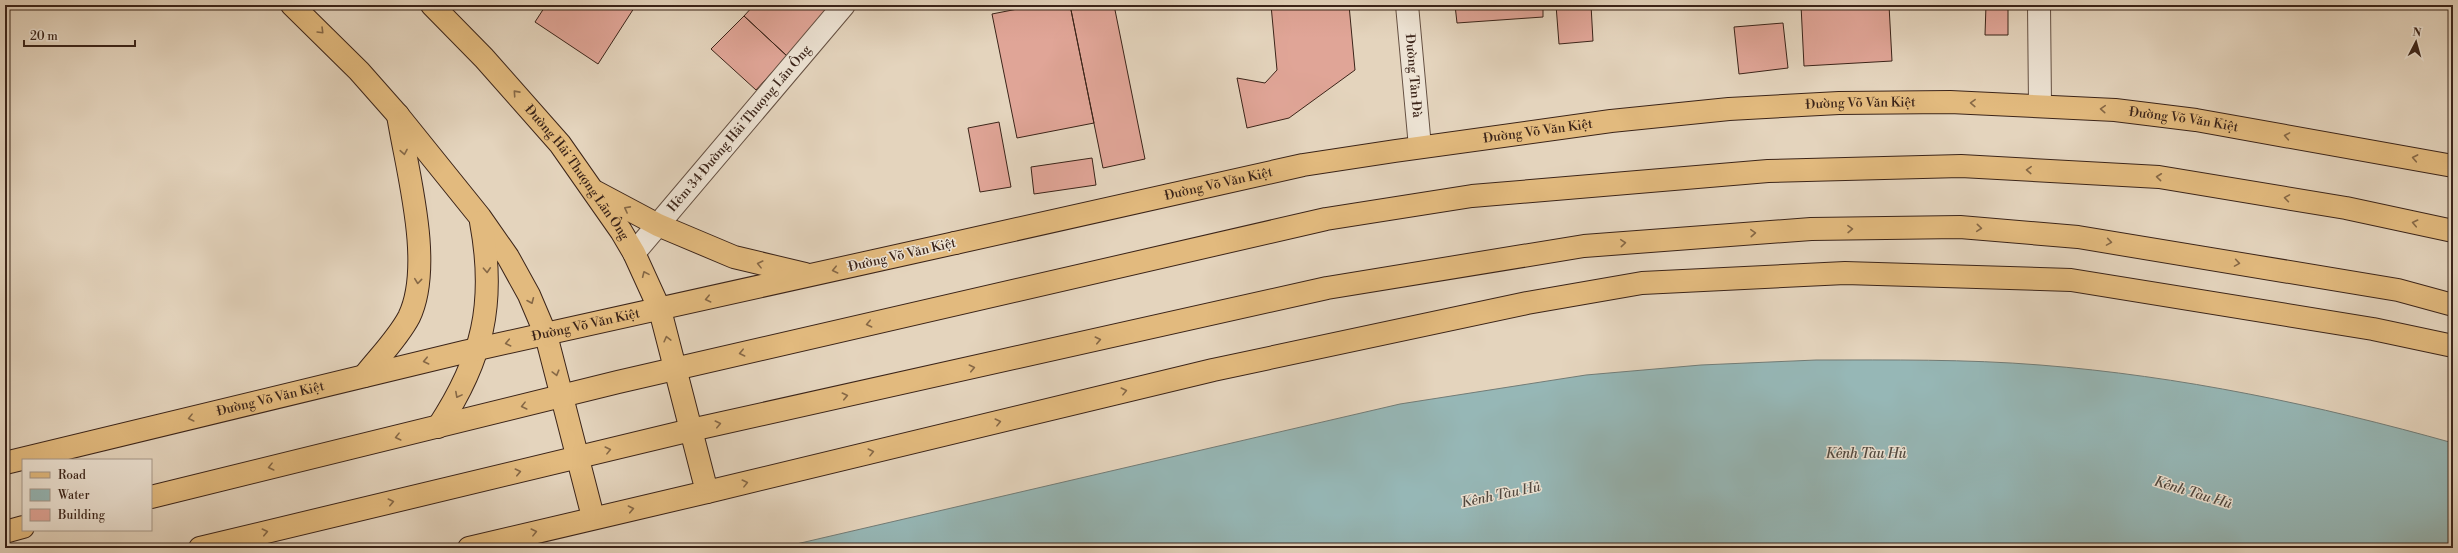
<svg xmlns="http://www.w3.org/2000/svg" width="2458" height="553" viewBox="0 0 2458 553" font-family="'Libre Bodoni',serif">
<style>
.water{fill:#96b7b6;stroke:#727c77}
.building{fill:#e0a597;stroke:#3b2419}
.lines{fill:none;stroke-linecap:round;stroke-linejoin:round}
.minor-casing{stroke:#655042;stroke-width:24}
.major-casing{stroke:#3b2419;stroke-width:24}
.highway-casing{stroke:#3b2419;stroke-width:24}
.minor{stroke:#ede3d4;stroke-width:22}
.major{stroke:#e2ba7e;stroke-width:22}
.highway{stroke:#e2ba7e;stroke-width:22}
.oneway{stroke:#866846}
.labels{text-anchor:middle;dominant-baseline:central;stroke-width:3;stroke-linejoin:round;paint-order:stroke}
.street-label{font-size:13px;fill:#3b2419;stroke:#ede3d4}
.water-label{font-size:14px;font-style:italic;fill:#524940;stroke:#ede3d4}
</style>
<rect width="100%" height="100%" fill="#e4d4bd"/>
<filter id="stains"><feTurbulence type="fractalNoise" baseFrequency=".005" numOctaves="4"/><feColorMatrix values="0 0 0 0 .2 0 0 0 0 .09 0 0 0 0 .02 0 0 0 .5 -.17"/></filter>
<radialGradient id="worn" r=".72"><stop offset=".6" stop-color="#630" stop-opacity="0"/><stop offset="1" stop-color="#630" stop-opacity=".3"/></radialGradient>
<!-- water -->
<path class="water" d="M1816 360C1891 360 1966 359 2040 365 2180 376 2318 405 2453 443V548H779L1400 404 1586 375 1701 365Z"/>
<!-- building -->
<path class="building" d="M546 5H636L598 64 535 22Z
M754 5H832L787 56 744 16Z
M1038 5H1070L1094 123 1017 138 992 14Z
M1070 5H1114L1145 159 1103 168Z
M1271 5H1349L1355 70 1289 118 1247 128 1237 78 1265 83 1277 70Z
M1455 5H1543V17L1457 23Z
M1556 5H1591L1593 41 1559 44Z
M1801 5H1889L1892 61 1804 66Z
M1986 5H2008V35H1985Z
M744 16 787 56 756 90 711 49Z
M1783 23 1788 68 1739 74 1734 27Z
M999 122 1011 187 980 192 968 128Z
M1092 158 1096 185 1034 194 1031 167Z"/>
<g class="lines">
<defs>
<g id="minor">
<path id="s1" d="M1407 5 1420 147"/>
<path d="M2039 5 2040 105"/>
<path id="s2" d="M634 253 844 5"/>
</g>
<g id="major">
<path d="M292 5 359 71 397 114 480 217 508 257 529 295 546 335 593 517"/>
<path id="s3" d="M432 5 484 58 560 144 621 231 634 253 660 310 707 492 469 548"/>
<path d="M596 192 658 225 734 257 805 274"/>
<path d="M364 376C379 357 398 338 409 317 434 265 407 171 398 115"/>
<path d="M438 427C483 359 496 303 481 222"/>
<path id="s4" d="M5 463 464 352 955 243"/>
</g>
<g id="highway">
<path id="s5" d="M955 243 1303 165 1395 151 1611 121 1729 109 1839 103 1950 102 2115 110 2196 120 2453 166"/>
<path d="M707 492 1213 370 1527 303 1642 283 1845 273 2071 280 2373 329 2453 346"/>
<path d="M151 497 618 382 1326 219 1472 196 1768 171 1961 166 2159 177 2346 208 2453 231"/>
<path d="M5 532 23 527"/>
<path d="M200 548 691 430 1327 288 1584 246 1811 229 1960 227 2078 237 2398 290 2453 305"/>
</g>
</defs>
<!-- minor casing -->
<use href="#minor" class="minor-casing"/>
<!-- major casing -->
<use href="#major" class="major-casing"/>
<!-- highway casing -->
<use href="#highway" class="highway-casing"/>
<!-- minor -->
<use href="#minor" class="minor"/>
<!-- major -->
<use href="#major" class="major"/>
<!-- highway -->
<use href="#highway" class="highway"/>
</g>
<!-- one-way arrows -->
<defs><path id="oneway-chevron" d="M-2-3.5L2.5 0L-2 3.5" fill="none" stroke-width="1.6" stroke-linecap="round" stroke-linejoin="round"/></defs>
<g class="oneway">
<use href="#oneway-chevron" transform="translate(321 31) rotate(45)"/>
<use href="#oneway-chevron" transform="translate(516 93) rotate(-132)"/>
<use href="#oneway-chevron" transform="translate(1973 103) rotate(-178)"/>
<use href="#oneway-chevron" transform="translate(2103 109) rotate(-176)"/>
<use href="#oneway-chevron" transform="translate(2287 136) rotate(-170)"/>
<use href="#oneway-chevron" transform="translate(404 152) rotate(80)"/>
<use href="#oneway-chevron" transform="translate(2415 158) rotate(-169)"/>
<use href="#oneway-chevron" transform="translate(2029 170) rotate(-177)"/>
<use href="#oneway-chevron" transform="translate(2159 177) rotate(-174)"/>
<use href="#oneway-chevron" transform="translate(2287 198) rotate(-171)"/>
<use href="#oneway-chevron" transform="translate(627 209) rotate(-152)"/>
<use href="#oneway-chevron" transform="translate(2415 223) rotate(-168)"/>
<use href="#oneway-chevron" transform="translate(1979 228) rotate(5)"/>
<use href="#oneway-chevron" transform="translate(1850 229) rotate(-1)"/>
<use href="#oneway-chevron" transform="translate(1753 233) rotate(-4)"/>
<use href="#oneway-chevron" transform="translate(2109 242) rotate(9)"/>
<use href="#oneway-chevron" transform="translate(1623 243) rotate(-5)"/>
<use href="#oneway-chevron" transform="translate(2237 263) rotate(9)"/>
<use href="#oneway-chevron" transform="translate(760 264) rotate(-166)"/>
<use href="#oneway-chevron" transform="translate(487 270) rotate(87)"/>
<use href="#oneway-chevron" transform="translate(835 270) rotate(167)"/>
<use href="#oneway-chevron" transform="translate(645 274) rotate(-114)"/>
<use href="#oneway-chevron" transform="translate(418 281) rotate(96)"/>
<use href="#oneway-chevron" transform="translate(708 299) rotate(167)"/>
<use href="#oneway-chevron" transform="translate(531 301) rotate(67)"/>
<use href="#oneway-chevron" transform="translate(869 324) rotate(167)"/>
<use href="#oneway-chevron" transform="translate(667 339) rotate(-104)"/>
<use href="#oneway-chevron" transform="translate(1098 340) rotate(-13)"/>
<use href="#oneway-chevron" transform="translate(508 343) rotate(168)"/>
<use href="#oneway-chevron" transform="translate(742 353) rotate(167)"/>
<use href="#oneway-chevron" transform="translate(426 361) rotate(167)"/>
<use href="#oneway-chevron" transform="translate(972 368) rotate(-13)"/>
<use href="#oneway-chevron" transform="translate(556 373) rotate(75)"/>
<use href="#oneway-chevron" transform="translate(1124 391) rotate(-14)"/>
<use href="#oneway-chevron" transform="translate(458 395) rotate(118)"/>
<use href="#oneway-chevron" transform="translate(845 396) rotate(-13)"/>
<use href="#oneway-chevron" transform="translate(524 406) rotate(166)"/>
<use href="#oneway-chevron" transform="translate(191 418) rotate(166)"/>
<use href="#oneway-chevron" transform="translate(998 422) rotate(-14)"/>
<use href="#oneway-chevron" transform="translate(718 424) rotate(-13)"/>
<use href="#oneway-chevron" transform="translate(398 437) rotate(166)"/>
<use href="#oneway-chevron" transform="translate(608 450) rotate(-14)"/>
<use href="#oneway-chevron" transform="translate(871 452) rotate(-14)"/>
<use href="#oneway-chevron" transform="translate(271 467) rotate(166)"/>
<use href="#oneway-chevron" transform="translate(518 472) rotate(-13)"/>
<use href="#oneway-chevron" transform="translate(745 483) rotate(-14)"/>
<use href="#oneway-chevron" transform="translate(391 502) rotate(-13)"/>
<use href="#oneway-chevron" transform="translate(631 509) rotate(-12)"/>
<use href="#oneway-chevron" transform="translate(265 532) rotate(-13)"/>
<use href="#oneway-chevron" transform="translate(534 532) rotate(-14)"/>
</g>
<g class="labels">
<!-- street labels -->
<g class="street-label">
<text stroke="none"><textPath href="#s1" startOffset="71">Đường Tản Đà</textPath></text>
<text stroke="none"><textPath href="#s5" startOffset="918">Đường Võ Văn Kiệt</textPath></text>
<text stroke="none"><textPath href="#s5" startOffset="1242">Đường Võ Văn Kiệt</textPath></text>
<text stroke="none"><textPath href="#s2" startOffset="163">Hẻm 34 Đường Hải Thượng Lãn Ông</textPath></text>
<text stroke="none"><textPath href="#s5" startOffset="594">Đường Võ Văn Kiệt</textPath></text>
<text stroke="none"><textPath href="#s3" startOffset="222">Đường Hải Thượng Lãn Ông</textPath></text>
<text stroke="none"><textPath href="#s5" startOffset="270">Đường Võ Văn Kiệt</textPath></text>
<text transform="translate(902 255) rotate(-13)">Đường Võ Văn Kiệt</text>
<text stroke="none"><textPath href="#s4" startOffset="597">Đường Võ Văn Kiệt</textPath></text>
<text stroke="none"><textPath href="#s4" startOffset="273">Đường Võ Văn Kiệt</textPath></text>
</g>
<!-- water labels -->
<g class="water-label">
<text x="1866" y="454">Kênh Tàu Hủ</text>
<text transform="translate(2193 493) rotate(17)">Kênh Tàu Hủ</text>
<text transform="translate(1501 495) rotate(-12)">Kênh Tàu Hủ</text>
</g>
</g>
<!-- margin -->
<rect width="2458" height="553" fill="none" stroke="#e4d4bd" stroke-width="20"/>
<rect x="6" y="6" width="2446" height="541" fill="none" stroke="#3b2419" stroke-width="2"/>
<rect x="10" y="10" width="2438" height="533" fill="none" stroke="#3b2419"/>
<!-- legend -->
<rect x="22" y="459" width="130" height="72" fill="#ede3d4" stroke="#a69789"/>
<rect x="30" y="472" width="20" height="6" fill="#e2ba7e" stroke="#a69789"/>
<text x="58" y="479" font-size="12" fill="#3b2419">Road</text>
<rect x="30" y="489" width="20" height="12" fill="#96b7b6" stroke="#a69789"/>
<text x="58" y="499" font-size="12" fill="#3b2419">Water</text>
<rect x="30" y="509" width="20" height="12" fill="#e0a597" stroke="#a69789"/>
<text x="58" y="519" font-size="12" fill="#3b2419">Building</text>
<!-- north arrow -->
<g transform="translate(2416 42) rotate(6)" stroke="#ede3d4" stroke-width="3" paint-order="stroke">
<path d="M0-3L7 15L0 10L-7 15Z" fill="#3b2419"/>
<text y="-6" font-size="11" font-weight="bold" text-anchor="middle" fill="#3b2419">N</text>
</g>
<!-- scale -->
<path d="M24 40v6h111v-6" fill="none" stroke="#3b2419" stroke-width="2"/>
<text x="30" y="40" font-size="12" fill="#3b2419" stroke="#ede3d4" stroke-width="3" paint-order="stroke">20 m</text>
<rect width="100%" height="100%" filter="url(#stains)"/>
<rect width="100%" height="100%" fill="url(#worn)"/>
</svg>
